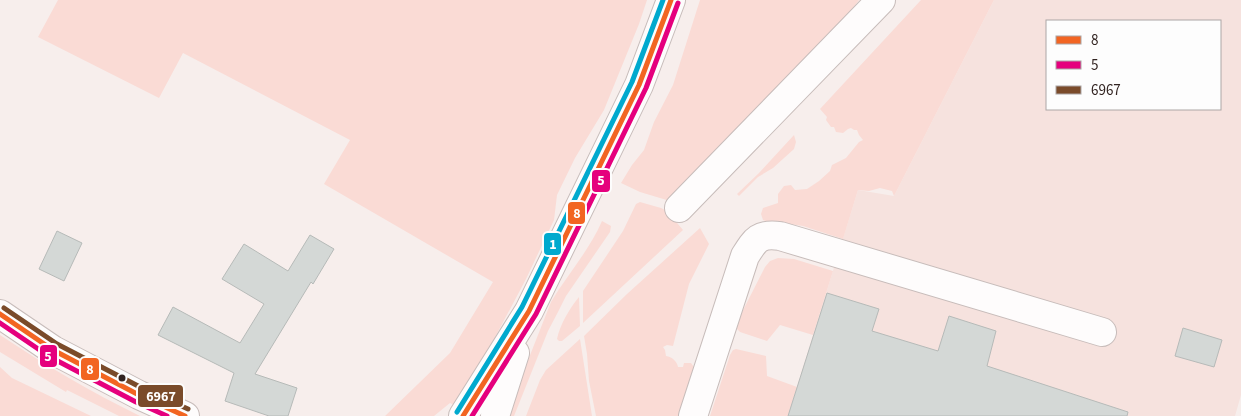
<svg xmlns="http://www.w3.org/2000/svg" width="1241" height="416" viewBox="0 0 1241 416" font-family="'Source Sans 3',sans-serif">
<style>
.built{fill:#f6e2de;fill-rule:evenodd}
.green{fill:#fadbd5}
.building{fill:#d4d8d6;stroke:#b6bab8}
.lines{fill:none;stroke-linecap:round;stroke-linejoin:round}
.minor-casing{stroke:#c7bcba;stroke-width:30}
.major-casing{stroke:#c7bcba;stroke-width:30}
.minor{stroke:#fefcfc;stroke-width:28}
.major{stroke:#fefcfc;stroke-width:28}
.bus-1-casing{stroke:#fdfdfd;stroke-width:9}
.bus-2-casing{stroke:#fdfdfd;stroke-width:9}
.bus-3-casing{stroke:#fdfdfd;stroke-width:9}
.bus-4-casing{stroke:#fdfdfd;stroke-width:9}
.bus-1{stroke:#f26522;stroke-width:5}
.bus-2{stroke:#e5007d;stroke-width:5}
.bus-3{stroke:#7a4b2a;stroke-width:5}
.bus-4{stroke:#00a9ce;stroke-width:5}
.bus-dot{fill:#322421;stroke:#fdfdfd;stroke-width:2}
.line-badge{stroke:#fdfdfd;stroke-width:2}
.badge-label{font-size:14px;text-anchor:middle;font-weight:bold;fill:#fff}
</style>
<rect width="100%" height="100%" fill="#f7eeec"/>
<!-- built -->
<path class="built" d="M994 0H1241V395L1235 416H788L858 190 894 196ZM1047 21H1220V109H1047Z"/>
<!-- green -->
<path class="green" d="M58 0H647L639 24 604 110 575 158 557 195 554 220 526 279 458 407 450 403 434 416H385L450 353 493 282 324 184 350 140 183 53 159 98 38 37Z
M700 0H859L851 11 670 201 640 192 621 183 632 165 644 150 654 122 673 85Z
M921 0H994L894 196 892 191 880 188 869 191 858 190 843 239 803 226 790 224 778 226 763 220 761 214 763 208 778 203V194L784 186 791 185 795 190 807 189 819 181 830 171 832 165 846 158 859 142 863 140 859 135 857 130H854L851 128 848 129 843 133 836 132 834 127H831L826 120 827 117 820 109Z
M794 135 796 142 794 149 773 168 758 177 739 196 737 194 759 173Z
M640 202 661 208 667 211 683 230 583 323V291L623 231 636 204Z
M602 221 611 226 610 232 566 296 558 312 548 331 514 416H506L551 302C567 275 589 251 602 221Z
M700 228 709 244 689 284 673 346 667 345 663 347 665 350 666 356C672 357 677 361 678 367H683L684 363H691L696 370 679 416H596L589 381 587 354 584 336 627 294Z
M778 258 794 259 833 271 813 335 780 325 767 341 740 332 736 328V324L765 267 770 261Z
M579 297 580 326 562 341H559L557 339C560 324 570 308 579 297Z
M0 335C45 365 91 392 140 416H119L67 390 66 392 0 352Z
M580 339 592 416H526L540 380 546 370Z
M736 349 766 356 767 376 797 387 788 416H710L730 355 733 350Z
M0 367 12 378 91 416H0Z"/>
<!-- building -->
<path class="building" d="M57 231 82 243 64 281 39 269Z
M310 235 334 249 313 284 311 282 255 374 297 388 288 416H269L225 401 234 373 158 335 173 307 240 343 264 304 222 279 244 244 288 271Z
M827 293 879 309 872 331 938 351 949 316 996 331 987 366 1128 412 1127 416H788Z
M1183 328 1222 340 1214 367 1175 356Z"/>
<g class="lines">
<defs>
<path id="minor" d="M679 208 881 0
M693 416 745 256C755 240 759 233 780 236L1102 332"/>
<path id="major" d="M0 314 53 350 139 395 185 416
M463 416 529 311 639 85 671 0
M495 416 515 353"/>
</defs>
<!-- minor casing -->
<use href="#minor" class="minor-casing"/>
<!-- major casing -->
<use href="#major" class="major-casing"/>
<!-- minor -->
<use href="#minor" class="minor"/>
<!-- major -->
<use href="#major" class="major"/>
<defs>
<path id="bus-1" d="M0 314 53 350 139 395 185 416
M463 416 529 311 639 85 671 0"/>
<path id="bus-2" d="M0 323 50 357 136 402 167 416
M472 416 536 314 646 88 678 3"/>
<path id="bus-3" d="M4 308 57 344 142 388 188 409"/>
<path id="bus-4" d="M457 412 522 307 632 82 663 0"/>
</defs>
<!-- bus-1 casing -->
<use href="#bus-1" class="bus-1-casing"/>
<!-- bus-2 casing -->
<use href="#bus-2" class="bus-2-casing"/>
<!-- bus-3 casing -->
<use href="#bus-3" class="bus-3-casing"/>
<!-- bus-4 casing -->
<use href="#bus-4" class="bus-4-casing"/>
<!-- bus-1 -->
<use href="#bus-1" class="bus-1"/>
<!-- bus-2 -->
<use href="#bus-2" class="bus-2"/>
<!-- bus-3 -->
<use href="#bus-3" class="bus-3"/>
<!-- bus-4 -->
<use href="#bus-4" class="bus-4"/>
</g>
<!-- markers -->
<circle class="bus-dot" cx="122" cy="378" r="4.5"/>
<g class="line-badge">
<rect x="591" y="169" width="20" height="24" rx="5" fill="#e5007d"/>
<rect x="567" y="201" width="19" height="24" rx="5" fill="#f26522"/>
<rect x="543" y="232" width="19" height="24" rx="5" fill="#00a9ce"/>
<rect x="39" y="344" width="19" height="24" rx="5" fill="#e5007d"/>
<rect x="80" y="357" width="20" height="24" rx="5" fill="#f26522"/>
<rect x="137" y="384" width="47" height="24" rx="5" fill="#7a4b2a"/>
</g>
<g class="badge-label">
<text x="601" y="185">5</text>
<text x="577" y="218">8</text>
<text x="553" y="249">1</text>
<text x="48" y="361">5</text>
<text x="90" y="374">8</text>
<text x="161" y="401">6967</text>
</g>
<!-- legend -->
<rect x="1046" y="20" width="175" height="90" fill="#fdfdfd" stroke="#aca6a5"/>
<rect x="1056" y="36" width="25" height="8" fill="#f26522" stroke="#aca6a5"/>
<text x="1091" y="45" font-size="15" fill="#322421">8</text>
<rect x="1056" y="61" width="25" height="8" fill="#e5007d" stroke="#aca6a5"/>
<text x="1091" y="70" font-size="15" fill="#322421">5</text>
<rect x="1056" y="86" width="25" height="8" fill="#7a4b2a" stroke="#aca6a5"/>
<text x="1091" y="95" font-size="15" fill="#322421">6967</text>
</svg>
